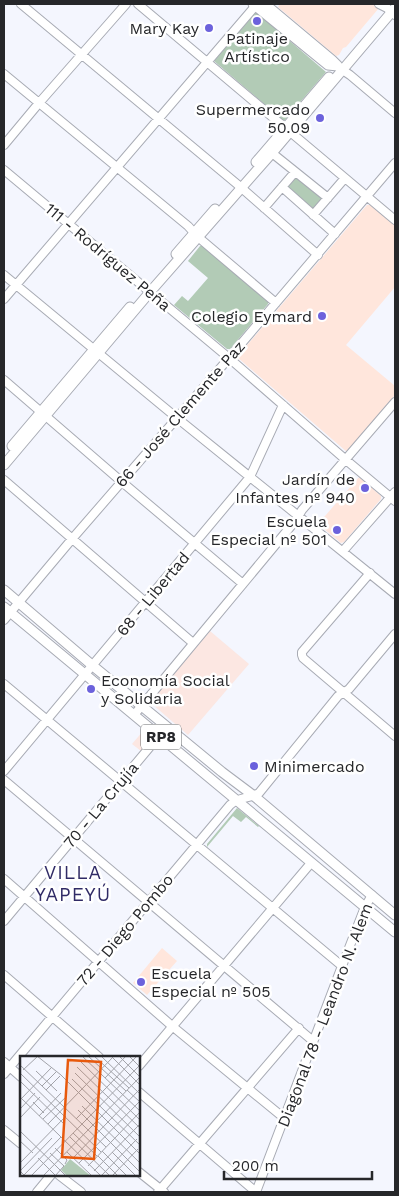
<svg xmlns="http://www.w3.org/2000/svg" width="399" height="1196" viewBox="0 0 399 1196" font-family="'Work Sans',sans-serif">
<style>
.commercial{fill:#fce7e2}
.education{fill:#ffe6dc}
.green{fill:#b2cbb6}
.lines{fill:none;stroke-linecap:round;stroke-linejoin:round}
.minor-casing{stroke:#a8abb4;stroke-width:10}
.major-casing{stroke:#a8abb4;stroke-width:11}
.minor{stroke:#fff;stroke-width:8}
.major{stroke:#fff;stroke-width:9}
.poi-dot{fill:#6c62dc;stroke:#fff;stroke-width:2}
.labels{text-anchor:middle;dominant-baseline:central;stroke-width:5;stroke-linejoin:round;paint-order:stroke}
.shield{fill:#fff;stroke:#67686a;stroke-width:1}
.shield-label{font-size:15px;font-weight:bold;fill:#26272a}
.poi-label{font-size:16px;fill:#26272a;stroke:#fff;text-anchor:end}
.street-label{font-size:16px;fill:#26272a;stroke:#fff}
.quarter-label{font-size:19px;letter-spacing:1px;fill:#302b66;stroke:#fff}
.inset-road{fill:none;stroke:#a2a3a9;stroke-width:1}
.view{fill:#e8590c;fill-opacity:0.15;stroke:#e8590c;stroke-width:2.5}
.inset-edge{fill:none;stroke:#26272a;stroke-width:2.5}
</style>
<rect width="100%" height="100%" fill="#f4f6fe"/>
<!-- commercial -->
<path class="commercial" d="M210 631 249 664 188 735 152 704 151 700Z
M144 730 151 736V739L141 751 132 744Z"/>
<!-- education -->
<path class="education" d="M280 4H374L379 8 346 47 343 48 339 55 336 56 278 7Z
M367 205H370L395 226V287L346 345 395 386V395L347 452 237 357Z
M359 477 381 496V499L344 542 341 543 318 524Z
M162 948 177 961 147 995 133 983Z"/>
<!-- green -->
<path class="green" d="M256 12 326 72 284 121 214 61Z
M295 175 324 199 313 212 284 187Z
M200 246H203L268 301V304L230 349H227L174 305 182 296 188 301 208 278 188 261Z
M237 808 259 826 258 827 246 817 241 822 233 816 207 847V844Z"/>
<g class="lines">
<defs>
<path id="minor" d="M21 4 237 184 318 255
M138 4 395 220
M379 4 387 8 395 15
M338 67 350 75 395 113
M4 74 188 226 198 237 276 303
M4 145 39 103 126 4
M272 153 328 198
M4 170 229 358 346 460 395 501
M282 187 335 234
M264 208 295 172
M313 215 345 178
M4 275 177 418 395 594
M4 299 257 4
M4 380 122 482 243 584
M4 480 193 643
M343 551 395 492
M370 573 302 652V655L303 658 395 736
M4 620 72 539 229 358 395 163
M4 684 342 966
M134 715 296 520 302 510 395 402
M4 771 250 477 283 405
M4 780 313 1041
M4 879 172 1026 284 1118
M4 921 159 736
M4 975 99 1057
M4 1062 21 1077
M139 1066 311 863
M4 1074 230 805C239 797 248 799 259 793L338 696 349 689 395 634
M139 1092 256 1192
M4 1130 21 1144
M139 1172 164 1192
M59 1175 81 1192
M37 1192 51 1175
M158 1192 299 1028
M256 1192 342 966 365 907 372 895"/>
<path id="major" d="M253 4 328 65 338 66
M265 4 332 60 338 66
M256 162 329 77
M176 254 215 209
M12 446 130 307
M4 465 150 292 272 153 395 8
M4 590 93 666 222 772 254 796 395 915
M4 607 395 932"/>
</defs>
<!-- minor casing -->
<use href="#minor" class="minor-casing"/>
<!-- major casing -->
<use href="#major" class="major-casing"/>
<!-- minor -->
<use href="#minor" class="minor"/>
<!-- major -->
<use href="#major" class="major"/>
</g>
<!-- markers -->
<g class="poi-dot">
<circle cx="257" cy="21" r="5"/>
<circle cx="209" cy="28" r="5"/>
<circle cx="320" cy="118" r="5"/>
<circle cx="322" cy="316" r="5"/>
<circle cx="365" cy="488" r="5"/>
<circle cx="337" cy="530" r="5"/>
<circle cx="91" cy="689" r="5"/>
<circle cx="254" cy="766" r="5"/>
<circle cx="141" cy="982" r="5"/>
</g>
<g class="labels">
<!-- shield labels -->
<rect class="shield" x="141" y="724.5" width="40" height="25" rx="4"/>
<g class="shield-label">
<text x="161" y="737">RP8</text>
</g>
<!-- poi labels -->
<g class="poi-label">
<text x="199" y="28">Mary Kay</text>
<text x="257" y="38" text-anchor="middle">Patinaje<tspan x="257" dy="18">Artístico</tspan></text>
<text x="310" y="109">Supermercado<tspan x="310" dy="18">50.09</tspan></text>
<text x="312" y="316">Colegio Eymard</text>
<text x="355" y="479">Jardín de<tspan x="355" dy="18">Infantes nº 940</tspan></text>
<text x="327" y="521">Escuela<tspan x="327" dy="18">Especial nº 501</tspan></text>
<text x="101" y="680" text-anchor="start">Economía Social<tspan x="101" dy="18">y Solidaria</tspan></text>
<text x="264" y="766" text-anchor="start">Minimercado</text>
<text x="151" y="973" text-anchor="start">Escuela<tspan x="151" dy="18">Especial nº 505</tspan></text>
</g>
<!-- street labels -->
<g class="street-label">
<text transform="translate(108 257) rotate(40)">111 - Rodríguez Peña</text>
<text transform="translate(180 414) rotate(-49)">66 - José Clemente Paz</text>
<text transform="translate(153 594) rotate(-50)">68 - Libertad</text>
<text transform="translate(101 805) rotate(-50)">70 - La Crujía</text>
<text transform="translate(125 930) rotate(-50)">72 - Diego Pombo</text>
<text transform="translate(325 1015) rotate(-69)">Diagonal 78 - Leandro N. Alem</text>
</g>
<!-- quarter labels -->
<g class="quarter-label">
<text x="73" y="872">VILLA<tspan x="73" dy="22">YAPEYÚ</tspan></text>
</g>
</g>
<!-- overview -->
<g transform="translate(20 1056)">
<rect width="120" height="120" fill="#f4f6fe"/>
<path d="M50 103 71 120H47L41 114Z" fill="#b2cbb6"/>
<path class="inset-road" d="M17 0 41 19 120 98M62 0 120 55M68 0 106 35M74 0 109 32M81 0 120 38M91 0 120 29M99 0 120 21M109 0 120 11M60 5 120 64M0 9 86 91M57 11 120 72M3 14 18 0M16 15 37 35M0 17 81 96M55 17 120 81M85 22 106 0M52 23 120 89M0 25 44 68M22 30 36 16M26 34 40 20M107 34 120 46M0 41 81 120M0 44 32 11M13 46 24 57M62 50 120 107M0 53 15 37M58 54 120 116M19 60 41 37M0 62 20 41M23 63 46 41M56 63 117 0M28 68 94 0M0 75 35 109M53 77 77 100M50 81 90 120M0 85 13 97M35 92 47 104 45 108M82 95 107 120M47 96 72 120M92 96 116 120M30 97 44 110 35 120M78 100 98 120M18 102 36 120M53 102 120 33M0 107 46 60M59 107 120 45M35 109 46 120M68 110 120 56M74 115 120 68M4 119 41 81M5 120 0 115 32 82M11 120 120 9M23 120 120 21M81 120 117 83M92 120 118 93"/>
<path class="view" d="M48 4 81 6 74 103 42 101Z"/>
<rect width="120" height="120" class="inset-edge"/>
</g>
<!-- border -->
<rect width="399" height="1196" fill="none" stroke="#26272a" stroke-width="10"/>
<!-- scale -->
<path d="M224 1171v8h148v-8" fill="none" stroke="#26272a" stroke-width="2.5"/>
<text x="232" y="1171" font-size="15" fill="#26272a" stroke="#ffffff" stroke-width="4" paint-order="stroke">200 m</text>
</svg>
